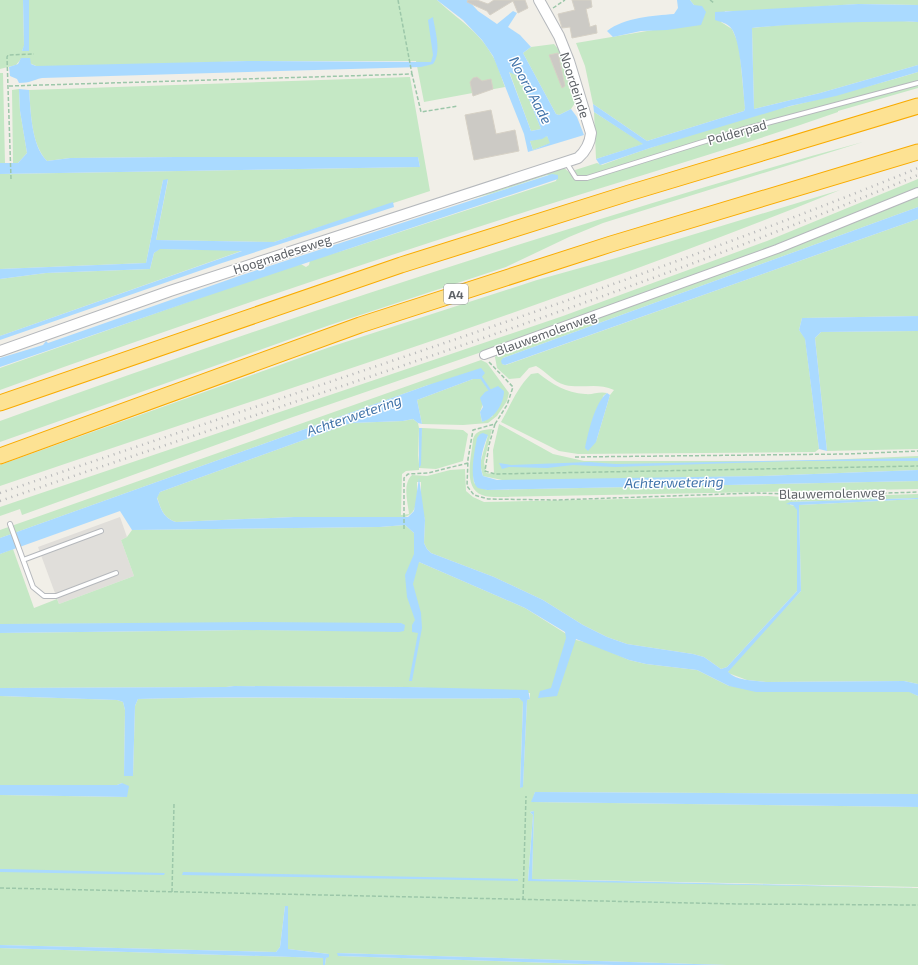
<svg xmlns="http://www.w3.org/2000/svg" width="918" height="965" viewBox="0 0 918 965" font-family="'Exo 2',sans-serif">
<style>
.industrial{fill:#e0deda}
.green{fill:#c5e8c5;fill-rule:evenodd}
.water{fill:#aadaff;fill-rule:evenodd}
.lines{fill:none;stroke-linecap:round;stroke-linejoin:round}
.stream{stroke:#aadaff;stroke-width:2.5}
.building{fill:#cccac5;stroke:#d6d1c6}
.service-casing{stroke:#b5b8bc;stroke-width:6}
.minor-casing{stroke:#b5b8bc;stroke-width:10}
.tertiary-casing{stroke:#b5b8bc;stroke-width:12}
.motorway-casing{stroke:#f9ab00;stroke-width:17}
.path{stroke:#9cc7a9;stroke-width:1.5;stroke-dasharray:4 2;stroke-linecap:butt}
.service{stroke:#fff;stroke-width:4}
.minor{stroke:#fff;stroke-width:8}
.tertiary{stroke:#fff;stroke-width:10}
.motorway{stroke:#fde293;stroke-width:15}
.rail{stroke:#b6b7b8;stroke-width:2.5;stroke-dasharray:1 5;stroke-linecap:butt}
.labels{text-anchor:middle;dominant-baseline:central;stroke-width:3;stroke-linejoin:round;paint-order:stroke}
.shield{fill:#fff;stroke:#8f9295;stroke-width:1}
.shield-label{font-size:12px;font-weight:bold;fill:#5f6368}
.street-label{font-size:13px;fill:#5f6368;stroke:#fff}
.water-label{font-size:14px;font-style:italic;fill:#4174aa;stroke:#fff}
</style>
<rect width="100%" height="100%" fill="#f1efe8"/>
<!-- industrial -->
<path class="industrial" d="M120 517 127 537 121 540 134 576 59 604 38 547Z"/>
<!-- green -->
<path class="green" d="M0 0H23L24 46 22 51 29 50V0H437C456 18 479 31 492 55 498 64 501 77 505 87L424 102 416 61H247L74 67 36 66 21 59 16 65 0 69Z
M690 0H918V5L858 4 751 11H725L721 22 732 29 739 45 745 108 744 111 647 141 593 104 585 66 576 43 653 30 694 5Z
M888 20 918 22V65L820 93 754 109 752 28 791 24Z
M554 44 559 50 575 103 571 109 559 115 556 114 523 53 531 47Z
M509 71 520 77 541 129 531 131Z
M918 72V88L838 111V112C738 147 635 177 534 209 355 266 177 326 0 390V368L299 263 306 267 309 265 310 260 345 250 550 183 556 181 558 175H547L494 193 439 207 563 167 569 172 597 163 602 165C663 143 728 121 791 106 834 95 876 85 918 72Z
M0 73H3L5 163H0Z
M410 77 430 191 274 242 156 240 168 180H163L146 263 0 269V174L420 167 418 157H176L70 158 47 161C31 144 31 113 29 90Z
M19 89 20 111 27 153 18 163H13L12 90Z
M594 112 644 144 596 159Z
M547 136 551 143 533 150 530 141Z
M863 142 603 223 569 237 506 267 330 325 0 442V421C179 356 359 295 540 238 647 204 755 171 863 142Z
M918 179V189L771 248 566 323 293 417 22 515 20 509 0 516V507L563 316 767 241Z
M840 190C565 302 281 390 0 486V465L330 347 537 280 616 258Z
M918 196V207L503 358 502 364 506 365 918 219V316L802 318 799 330 805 338 819 449 815 452 578 454 559 451 501 422C510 406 517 388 531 374L538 373C552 384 566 393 585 394 593 395 599 391 607 393L603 396 596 442 610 395 614 390C597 382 582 389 565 385 553 382 546 371 536 366L529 368 520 378 509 379 497 368 495 357 499 353 753 262Z
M159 249 244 250 0 336V279L46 273 150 269 154 253Z
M918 331V449L827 451 815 338 821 332Z
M481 360 487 363 509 393 507 401 497 416 488 423 463 425 422 424 417 400 473 379 483 377 428 385 0 538V530ZM483 404 493 416 482 422 480 412Z
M413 419 418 423 419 428 418 464 422 428 463 430 468 434 463 461 436 469 419 468V470L406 471 402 474 401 515 409 514C408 503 402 484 412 475L427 476 450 470 465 469 466 491 473 497 484 502 768 496 796 498 918 494V498L790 502V505L796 506 797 510V591L727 667 721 669 704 657 693 654 627 644 607 637 583 625 543 600 494 577 431 553 427 549 424 543 425 520 421 505V482H417C417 498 419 516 400 518L294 517 176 522C163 518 161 509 157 497L160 492 351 423 403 421Z
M499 424 553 454 584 461H799L918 456V470L761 476 507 481 483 476 480 464 488 435C475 454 471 460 474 483L487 490 918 481V489L498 497C493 497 487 497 482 495 462 487 472 456 473 439 476 430 483 430 492 429L484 462 486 473 494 474 493 450Z
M918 499V684L904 681 766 682 747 680 728 673 729 668 801 591 799 505Z
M405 525 414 533V549L419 562 525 608 576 640 590 643 629 660 646 664 697 670 729 686 910 692 918 696V794L535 792 532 802 918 807V887L532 879 534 811 530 812 533 815 528 880 918 888V965H727L338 953V956L614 965H325L326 958 329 954 288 949V906H285L280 947 276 952 0 945V795L127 797 122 783 117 785H0V696L117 700 123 702 125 710 124 776H133L135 706 138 699C265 696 392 700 519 698L523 701 520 788 523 786 527 700 530 699V693L408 687 234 686 226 687 0 688V633L246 630 404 631 401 623 0 624V554L13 549 34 608 57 599 59 604 134 576 121 540 127 537 132 530 380 527Z
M0 948 324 958 323 965H0Z"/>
<!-- water -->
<path class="water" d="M23 0H29V51H22L24 45Z
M437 0H468L478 11 497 24 513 11 517 13 508 27 520 35 531 47 523 53 556 114 559 115 571 109 577 117 584 135 528 152 524 134 493 56 482 40 463 20ZM509 72 520 77 541 129 531 131ZM547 136 550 143 533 150 530 141 542 139Z
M677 0H690L694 5 702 6 706 12 701 25 667 30 641 31 613 37 607 31C625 17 653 16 674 14L678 8Z
M858 4 918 5V22C899 21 881 22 863 22 825 23 789 24 752 28L754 109 820 93 918 65V72L836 96 790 106 650 148 600 165 596 159 643 144 594 112 593 104 647 141 744 111 745 108C743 91 741 39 731 28 727 23 721 22 715 20V12Z
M433 17C435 31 442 52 433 64L421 67 42 78C32 80 31 83 19 83L17 79 10 76 9 67 18 64 21 58H30L31 64 36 66 247 61 431 62 433 55 428 20Z
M19 89 29 90C31 112 31 145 47 161L70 158 176 157H418L420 167 0 174V163H18L27 153 20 111Z
M552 174 558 175V179L186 303 0 367V358L43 345 46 341 48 343 239 276Z
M168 179 156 240 274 242 393 202 394 207 222 263 0 340V336L242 251 160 249 154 253 150 269 46 273 0 279V269L146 263 163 180Z
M918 207V219L505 365 502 364 501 361 503 358Z
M918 316V331L821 332 815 338 827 451 819 449 805 339 799 330 802 318Z
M481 368 485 373 480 379H473L417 400 422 424 418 423 413 419 403 421 351 423 160 492 157 498C161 509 163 518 176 522L294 517H408L414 511 419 478 425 520 424 543 427 549 431 553 494 577 543 600 583 625 607 637 627 644 693 654 704 657 721 669 727 667 797 591V510L793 505 786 504 790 502 918 498V499L799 505 801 591 728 672C737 681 753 680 766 682L904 681 918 684V696L909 692H756L729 686 697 670 646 664 629 660 576 639 557 696 538 698 540 691 551 688 566 638 565 632 525 608 419 562 413 584 421 613 422 628 412 681H409L418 633 412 632V625L415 620 407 597 405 575 414 554V533L405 525 380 527 132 530 120 511 0 554V538L428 385Z
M498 386 504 391C504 404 494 419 482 422L480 412 483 407 480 398 485 392Z
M607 393 610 395 596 442 588 451 585 448C588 433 595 402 607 393Z
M419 428H422L421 465 419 468Z
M483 433 488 435C483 448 478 463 483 476L497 480 761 476 918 470V481L487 490C485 489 480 489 478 488 468 480 475 449 477 438L480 434Z
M918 458V461H793L615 467 573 465 547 468 509 467 502 469 499 463 511 465 589 462 616 464Z
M255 622 401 623 405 625 404 631 399 632 246 630 0 633V624Z
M234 686 408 687 528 690 530 699 527 700 523 787 520 788 523 702 519 698C392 700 265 695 138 699L135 706 133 776H124L125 710 123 702 117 700 0 696V688L226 687Z
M122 783 129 786 127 797 0 795V785H117Z
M535 792 918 794V807L531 802Z
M534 811 532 879 918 888 528 881 533 815 530 812Z
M0 869H6L165 873 164 875 0 872Z
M183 872 518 879V881L182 875Z
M285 906H288V949L329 954V957L326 958 325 965H323V958L0 948V945L276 952 280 947Z
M337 953 727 965H614L338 956Z"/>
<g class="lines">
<!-- stream -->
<path class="stream" d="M480 376 491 392"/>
</g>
<!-- building -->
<path class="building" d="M468 0H477L488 4 494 0H525L528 8 518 13 513 1 490 15 487 11 467 2Z
M572 0H591L592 7 586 9 590 27 596 25 597 33 572 38 570 27 562 28 558 14 575 10Z
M558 53 565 86 562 88 549 55Z
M477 77 482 81 491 79 493 89 473 96 470 82 473 78Z
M491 110 496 134 515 130 519 151 474 160 465 115Z"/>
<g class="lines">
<defs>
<path id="service" d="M566 162 576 178H587L741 130 918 83
M10 524 33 587 44 596H56L116 573
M23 560 101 531"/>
<path id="minor" d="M484 355 777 249 918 192"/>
<path id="tertiary" d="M0 351 170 291 578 158C586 151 590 144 591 133L569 61 559 36 539 0"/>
<path id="motorway" d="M0 403 401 265 629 193 918 106
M0 456 360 325 611 244 918 152"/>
</defs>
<!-- service casing -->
<use href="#service" class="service-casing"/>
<!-- minor casing -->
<use href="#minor" class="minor-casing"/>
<!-- tertiary casing -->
<use href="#tertiary" class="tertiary-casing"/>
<!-- motorway casing -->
<use href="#motorway" class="motorway-casing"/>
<!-- path -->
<path class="path" d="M398 0 412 74
M710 0 714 3
M553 8 565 0
M9 86 412 74 421 112 458 106
M11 179 7 57 8 55 34 54
M489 362 513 387 507 405 495 424 473 430 468 459 467 486 474 495 488 499 556 500 755 493 827 495 918 492
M495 424 489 445 485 471 495 474 918 466
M575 457 846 454 918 451
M404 529V478L408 474 428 473 468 463
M0 888 739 904 918 905
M172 892 174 804
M523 900 526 796"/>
<!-- service -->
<use href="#service" class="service"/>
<!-- minor -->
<use href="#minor" class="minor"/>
<!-- tertiary -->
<use href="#tertiary" class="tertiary"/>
<!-- motorway -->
<use href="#motorway" class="motorway"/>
<!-- rail -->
<path class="rail" d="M0 493C307 388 617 291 918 168
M0 501C307 396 618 300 918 175"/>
</g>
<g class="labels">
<!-- shield labels -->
<rect class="shield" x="444" y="284" width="24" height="20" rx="3"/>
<g class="shield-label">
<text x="456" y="294">A4</text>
</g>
<!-- street labels -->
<g class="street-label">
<text transform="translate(575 85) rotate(72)">Noordeinde</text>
<text transform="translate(737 132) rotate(-16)">Polderpad</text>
<text transform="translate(282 254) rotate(-18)">Hoogmadeseweg</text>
<text transform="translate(546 333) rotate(-20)">Blauwemolenweg</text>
<text transform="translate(832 493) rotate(-1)">Blauwemolenweg</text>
</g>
<!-- water labels -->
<g class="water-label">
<text transform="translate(531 90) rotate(62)">Noord Aade</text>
<text transform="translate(354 415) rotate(-19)">Achterwetering</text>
<text transform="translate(674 482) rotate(-1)">Achterwetering</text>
</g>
</g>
</svg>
